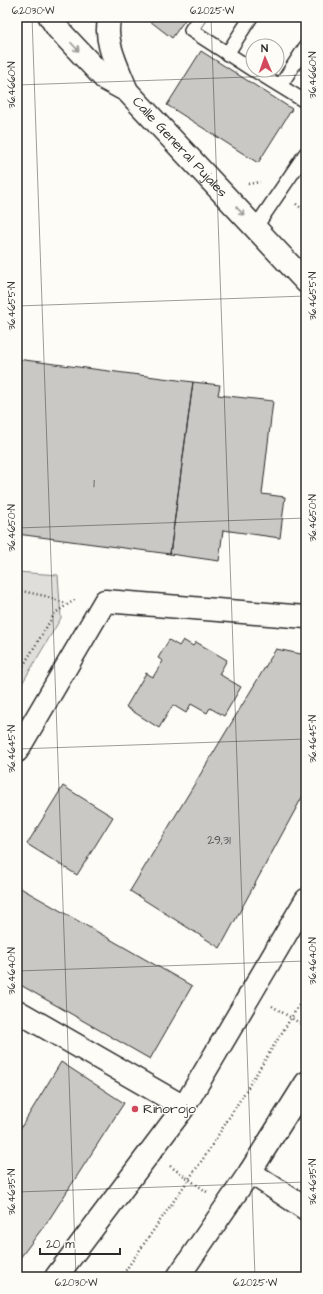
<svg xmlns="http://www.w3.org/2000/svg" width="323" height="1294" viewBox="0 0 323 1294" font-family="'Architects Daughter',sans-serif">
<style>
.green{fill:#dfdeda;stroke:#858482}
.building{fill:#c9c8c4;stroke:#2b2b2b}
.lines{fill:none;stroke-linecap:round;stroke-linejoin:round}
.service-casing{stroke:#2b2b2b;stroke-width:16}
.minor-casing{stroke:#2b2b2b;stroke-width:25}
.tertiary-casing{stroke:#2b2b2b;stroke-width:25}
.path{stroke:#2b2b2b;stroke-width:2.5;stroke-dasharray:1 3;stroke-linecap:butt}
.service{stroke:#fdfcf7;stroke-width:13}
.minor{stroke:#fdfcf7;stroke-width:22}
.tertiary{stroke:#fdfcf7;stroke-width:22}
.oneway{stroke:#9e9e9b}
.ticks{fill:none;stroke:#2b2b2b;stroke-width:1;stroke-opacity:0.45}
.poi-dot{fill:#d1495b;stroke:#fdfcf7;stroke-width:1.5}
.labels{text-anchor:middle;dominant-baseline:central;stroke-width:3;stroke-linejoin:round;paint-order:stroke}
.number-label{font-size:12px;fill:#525251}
.street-label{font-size:14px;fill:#2b2b2b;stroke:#fdfcf7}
.poi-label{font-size:14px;fill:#2b2b2b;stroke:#fdfcf7;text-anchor:start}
.neatline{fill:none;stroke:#2b2b2b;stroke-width:1.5}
.ticks-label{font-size:10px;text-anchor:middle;fill:#2b2b2b}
</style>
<rect width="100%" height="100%" fill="#fdfcf7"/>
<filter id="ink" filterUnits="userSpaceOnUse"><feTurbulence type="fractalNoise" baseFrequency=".025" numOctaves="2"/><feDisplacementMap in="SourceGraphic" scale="8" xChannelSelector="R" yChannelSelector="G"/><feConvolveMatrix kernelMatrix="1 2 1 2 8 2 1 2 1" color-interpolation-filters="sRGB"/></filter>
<g filter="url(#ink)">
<!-- green -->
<path class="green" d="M17 572 58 575 61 618 17 692Z"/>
<!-- building -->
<path class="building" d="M147 17H187L172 38 146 18Z
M201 51 292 109 258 163 167 105Z
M17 359 193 382 170 554 17 534Z
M193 382 220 385 218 395 273 401 262 494 285 497 280 538 223 530 219 561 170 554Z
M169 640 179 646 183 640 193 646 196 642 227 660 219 674 241 687 224 716 210 708 207 713 191 704 186 713 173 705 159 728 126 707 146 673 153 677 163 661 158 658Z
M276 649 306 655V790L220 948 130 891Z
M63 786 113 817 77 875 27 844Z
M17 886 192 986 150 1059 17 983Z
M61 1062 124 1103 50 1218 17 1262V1134Z"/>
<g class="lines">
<defs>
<path id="service" d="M200 17 191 30 253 70
M227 54 251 17
M254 70 306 102
M280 86 306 46
M255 228 306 153"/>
<path id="minor" d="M17 751 105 601 306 617
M17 1011 184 1107
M250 1172 306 1209
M56 1277 184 1107 306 900"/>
<g id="tertiary">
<path id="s1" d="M50 17 58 29 105 79 127 91 306 282"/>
<path d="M110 17C102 39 119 70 127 91"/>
<path d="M178 1277 250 1172 306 1083"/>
</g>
</defs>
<!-- service casing -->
<use href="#service" class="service-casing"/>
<!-- minor casing -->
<use href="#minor" class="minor-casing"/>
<!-- tertiary casing -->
<use href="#tertiary" class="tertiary-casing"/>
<!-- path -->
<path class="path" d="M248 184 260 182
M296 204 306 212
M17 590 45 596 67 604
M17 676 55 613 76 599
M272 1006 306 1027
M170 1166 207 1192
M121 1277 207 1153 306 994"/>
<!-- service -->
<use href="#service" class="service"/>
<!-- minor -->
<use href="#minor" class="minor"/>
<!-- tertiary -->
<use href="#tertiary" class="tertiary"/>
</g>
<!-- one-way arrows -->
<defs><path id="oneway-shaft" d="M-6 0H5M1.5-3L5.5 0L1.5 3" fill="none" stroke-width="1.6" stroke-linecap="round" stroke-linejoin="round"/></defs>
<g class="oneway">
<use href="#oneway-shaft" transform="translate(75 47) rotate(47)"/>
<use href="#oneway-shaft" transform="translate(240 211) rotate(47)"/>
</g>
</g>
<!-- ticks -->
<path class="ticks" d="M32 17 76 1277M211 17 255 1277M17 85 306 75M17 306 306 296M17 528 306 518M17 749 306 739M17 971 306 961M17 1192 306 1182"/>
<!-- markers -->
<circle class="poi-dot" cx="135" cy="1109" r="4"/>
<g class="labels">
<!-- number labels -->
<g class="number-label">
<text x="94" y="483">1</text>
<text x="219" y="840">29,31</text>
</g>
<!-- street labels -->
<g class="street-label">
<text stroke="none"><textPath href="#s1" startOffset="185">Calle General Pujales</textPath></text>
</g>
<!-- poi labels -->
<g class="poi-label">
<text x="143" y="1109">Rinorojo</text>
</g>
</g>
<!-- margin -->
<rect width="323" height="1294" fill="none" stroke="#fdfcf7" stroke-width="44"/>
<!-- north arrow -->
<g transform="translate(265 58) rotate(358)"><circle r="19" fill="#fdfcf7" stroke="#a9a8a5"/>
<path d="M0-3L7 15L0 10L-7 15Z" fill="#d1495b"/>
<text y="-6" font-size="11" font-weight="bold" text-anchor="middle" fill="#2b2b2b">N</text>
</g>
<!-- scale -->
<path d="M40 1248v6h80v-6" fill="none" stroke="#2b2b2b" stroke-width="2"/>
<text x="46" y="1248" font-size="12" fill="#2b2b2b" stroke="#fdfcf7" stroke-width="3" paint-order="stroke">20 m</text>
<rect x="22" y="22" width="279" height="1250" class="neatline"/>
<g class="ticks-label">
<text x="33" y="14">6.2030°W</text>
<text x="212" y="14">6.2025°W</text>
<text transform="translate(312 75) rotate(-90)" y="4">36.4660°N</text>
<text transform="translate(11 85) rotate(-90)" y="4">36.4660°N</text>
<text transform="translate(312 296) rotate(-90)" y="4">36.4655°N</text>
<text transform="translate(11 306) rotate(-90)" y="4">36.4655°N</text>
<text transform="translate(312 518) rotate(-90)" y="4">36.4650°N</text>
<text transform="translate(11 528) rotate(-90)" y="4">36.4650°N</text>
<text transform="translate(312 739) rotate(-90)" y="4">36.4645°N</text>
<text transform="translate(11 749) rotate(-90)" y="4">36.4645°N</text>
<text transform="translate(312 961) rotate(-90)" y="4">36.4640°N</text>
<text transform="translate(11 971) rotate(-90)" y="4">36.4640°N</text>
<text transform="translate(312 1182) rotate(-90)" y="4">36.4635°N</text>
<text transform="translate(11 1192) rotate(-90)" y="4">36.4635°N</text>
<text x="76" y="1286">6.2030°W</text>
<text x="255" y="1286">6.2025°W</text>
</g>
</svg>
